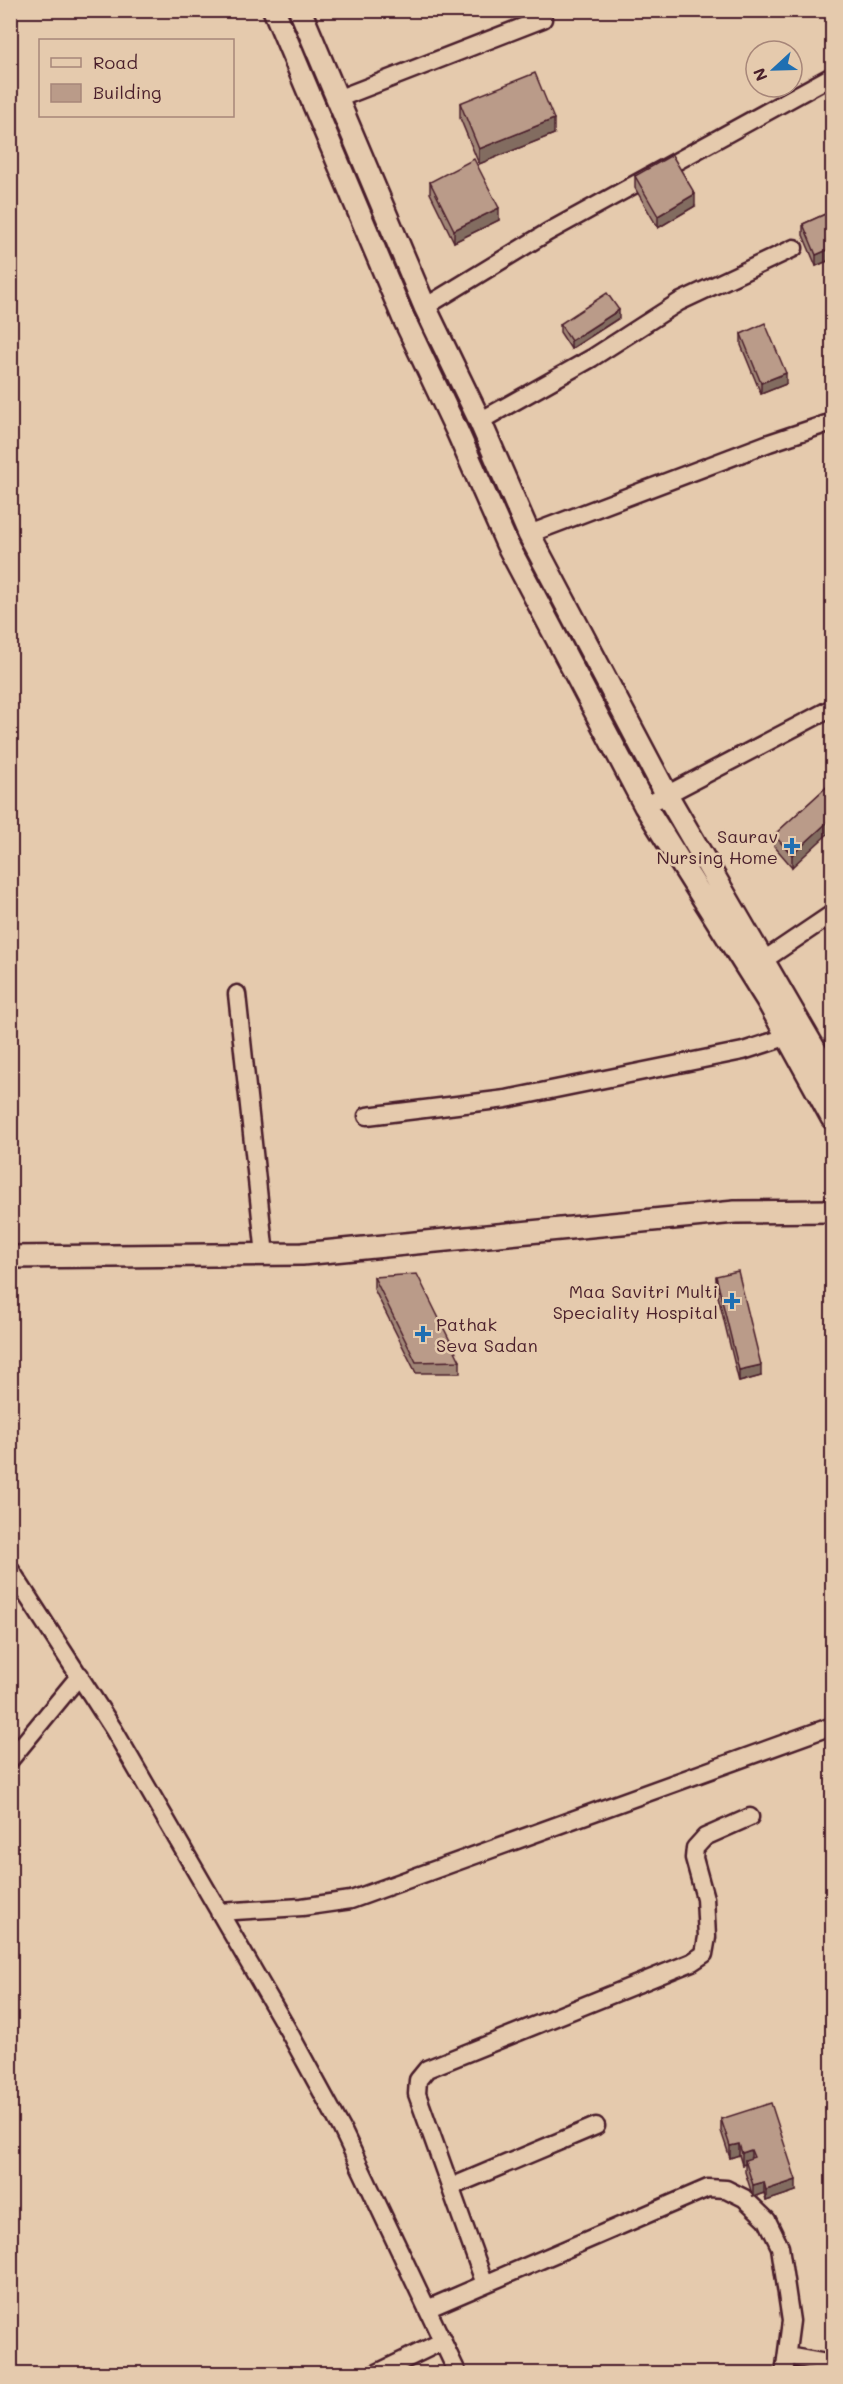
<svg xmlns="http://www.w3.org/2000/svg" width="843" height="2384" viewBox="0 0 843 2384" font-family="Mali,sans-serif">
<style>
.lines{fill:none;stroke-linecap:round;stroke-linejoin:round}
.minor-casing{stroke:#4a1f2b;stroke-width:21}
.major-casing{stroke:#4a1f2b;stroke-width:26}
.minor{stroke:#e5caad;stroke-width:16}
.major{stroke:#e5caad;stroke-width:21}
.wall{fill:#a08576;stroke:#4a1f2b;stroke-width:1.5}
.shaded-wall{fill:#826c60;stroke:#4a1f2b;stroke-width:1.5}
.building{fill:#ba9b89;stroke:#4a1f2b;stroke-width:1.5}
.poi-dot{fill:#1f6fb2;stroke:#e5caad;stroke-width:2}
.labels{text-anchor:middle;dominant-baseline:central;stroke-width:5;stroke-linejoin:round;paint-order:stroke}
.poi-label{font-size:18px;fill:#4a1f2b;stroke:#e5caad;text-anchor:end}
</style>
<rect width="100%" height="100%" fill="#e5caad"/>
<filter id="ink" filterUnits="userSpaceOnUse"><feTurbulence type="fractalNoise" baseFrequency=".0167" numOctaves="2"/><feDisplacementMap in="SourceGraphic" scale="12" xChannelSelector="R" yChannelSelector="G"/><feConvolveMatrix kernelMatrix="1 2 1 2 8 2 1 2 1" color-interpolation-filters="sRGB"/></filter>
<g filter="url(#ink)">
<g class="lines">
<defs>
<path id="minor" d="M337 99 543 19
M425 307 548 232 832 76
M480 421 592 358 679 302 794 248
M529 534 769 443 832 422
M645 806 832 708
M764 960 832 914
M237 994 265 1255
M367 1116 506 1099 743 1051 786 1037
M10 1569 114 1730 289 2032 342 2129 458 2374
M10 1760 80 1675
M219 1912 302 1907 351 1900 832 1726
M451 2187 596 2126
M485 2284 417 2094 418 2080 427 2069 692 1962 704 1954 707 1937 705 1898 694 1858 695 1848 705 1837 750 1817
M427 2309 708 2188 726 2189 744 2198 767 2220 780 2247 791 2321 784 2374
M787 2356 832 2364
M375 2374 443 2341"/>
<path id="major" d="M274 10 403 317 457 431 507 544 645 806 767 1000 832 1118
M300 10 425 307 480 421 529 534 667 795 832 1079
M10 1257 302 1254 735 1212 832 1211"/>
</defs>
<!-- minor casing -->
<use href="#minor" class="minor-casing"/>
<!-- major casing -->
<use href="#major" class="major-casing"/>
<!-- minor -->
<use href="#minor" class="minor"/>
<!-- major -->
<use href="#major" class="major"/>
</g>
<!-- wall -->
<path class="wall" d="M460 103 554 134 479 164 460 118Z
M635 176 695 206 658 228 635 188Z
M430 182 499 220 454 242 430 193Z
M832 211V259L816 266 803 235V224Z
M619 318 571 349 560 332V324Z
M741 334 786 384 761 394 741 345Z
M832 782 792 867 774 846V835Z
M716 1276 761 1376 739 1382 716 1288Z
M374 1277 460 1361V1373H416L374 1289Z
M721 2119 796 2191 766 2201 764 2193 753 2197 745 2172V2164L742 2165 739 2155 730 2158 721 2131Z"/>
<!-- shaded-wall -->
<path class="shaded-wall" d="M554 119V134L479 164V149Z
M695 194V206L658 228V216Z
M499 208V220L454 242V230Z
M832 248V259L816 266V255Z
M619 310V318L571 349V341Z
M786 373V384L761 394V383Z
M832 818V830L792 867V855Z
M761 1365V1376L739 1382V1370Z
M739 2144V2155L730 2158V2146Z
M751 2150V2162L745 2160V2164L742 2165V2153Z
M796 2180V2191L766 2201V2190Z
M764 2182V2193L753 2197V2185Z"/>
<!-- building -->
<path class="building" d="M535 73 554 119 479 149 460 103Z
M672 155 695 194 658 216 635 176Z
M474 159 499 208 454 230 430 182Z
M832 211V248L816 255 803 224Z
M607 293 619 310 571 341 560 324Z
M765 323 786 373 761 383 741 334Z
M832 782V818L792 855 774 835Z
M738 1271 761 1365 739 1370 716 1276Z
M417 1274 460 1361 416 1362 374 1277Z
M771 2103 796 2180 766 2190 764 2182 753 2185 745 2160 754 2157 751 2150 742 2153 739 2144 730 2146 721 2119Z"/>
</g>
<!-- markers -->
<g class="poi-dot">
<path d="M789 837h6v6h6v6h-6v6h-6v-6h-6v-6h6z"/>
<path d="M729 1292h6v6h6v6h-6v6h-6v-6h-6v-6h6z"/>
<path d="M420 1325h6v6h6v6h-6v6h-6v-6h-6v-6h6z"/>
</g>
<g class="labels">
<!-- poi labels -->
<g class="poi-label">
<text x="778" y="836">Saurav<tspan x="778" dy="21">Nursing Home</tspan></text>
<text x="718" y="1291">Maa Savitri Multi<tspan x="718" dy="21">Speciality Hospital</tspan></text>
<text x="436" y="1324" text-anchor="start">Pathak<tspan x="436" dy="21">Seva Sadan</tspan></text>
</g>
</g>
<!-- margin -->
<rect width="843" height="2384" fill="none" stroke="#e5caad" stroke-width="36"/>
<rect x="18" y="18" width="807" height="2348" fill="none" stroke="#4a1f2b" stroke-width="2" filter="url(#ink)"/>
<!-- legend -->
<rect x="39" y="39" width="195" height="78" fill="#e5caad" stroke="#a78679" stroke-width="1.5"/>
<rect x="51" y="58" width="30" height="9" fill="#e5caad" stroke="#a78679" stroke-width="1.5"/>
<text x="93" y="69" font-size="18" fill="#4a1f2b">Road</text>
<rect x="51" y="84" width="30" height="18" fill="#ba9b89" stroke="#a78679" stroke-width="1.5"/>
<text x="93" y="99" font-size="18" fill="#4a1f2b">Building</text>
<!-- north arrow -->
<g transform="translate(774 69) rotate(248)"><circle r="28" fill="#e5caad" stroke="#a78679" stroke-width="1.5"/>
<path d="M0-4.5L10 22L0 15L-10 22Z" fill="#1f6fb2"/>
<text y="-9" font-size="16" font-weight="bold" text-anchor="middle" fill="#4a1f2b">N</text>
</g>
</svg>
